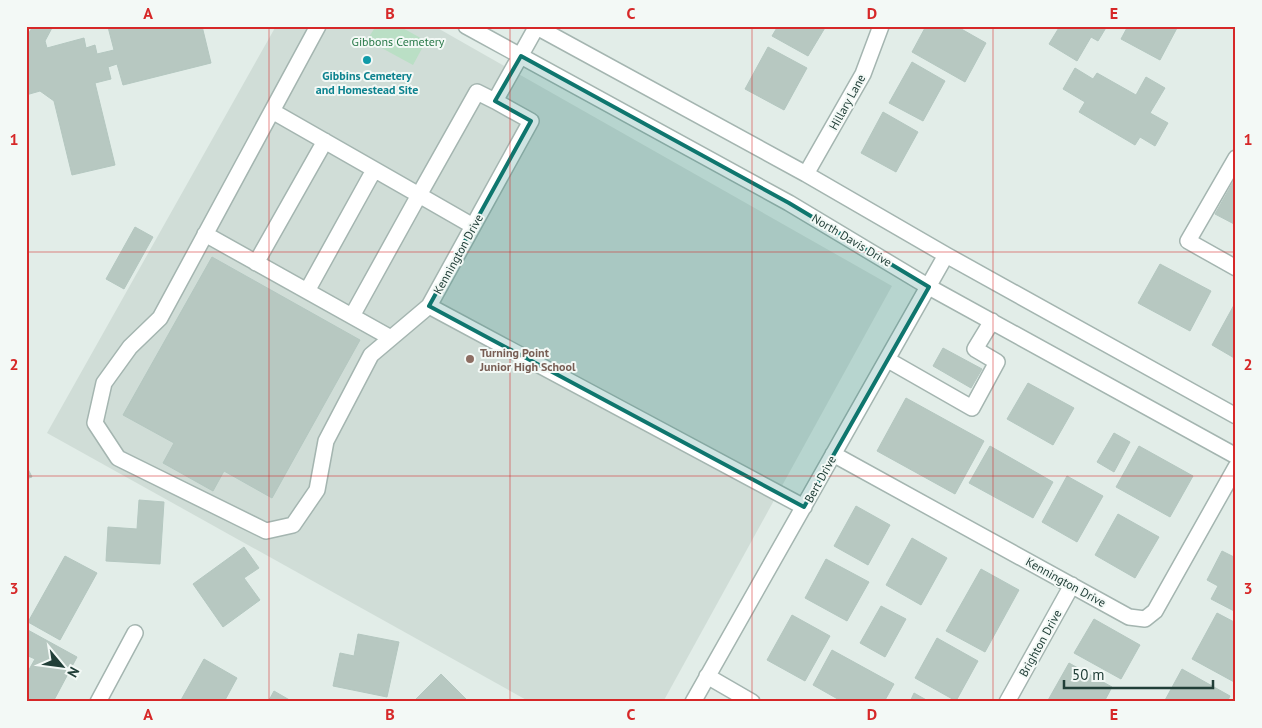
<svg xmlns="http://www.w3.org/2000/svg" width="1262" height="728" viewBox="0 0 1262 728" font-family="'PT Sans',sans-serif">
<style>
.built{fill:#d0ddd7}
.green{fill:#badfc5}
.building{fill:#b7c8c1;stroke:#b4c7c0}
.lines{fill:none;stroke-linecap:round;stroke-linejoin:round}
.minor-casing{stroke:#a4b5b0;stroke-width:18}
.minor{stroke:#fff;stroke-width:15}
.marked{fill:#0f766e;fill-opacity:0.2;stroke:#0f766e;stroke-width:4;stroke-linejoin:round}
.grid{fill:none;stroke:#d62828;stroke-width:1;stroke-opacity:0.55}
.culture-dot{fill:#0f9aa8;stroke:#f3f9f6;stroke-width:2}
.education-dot{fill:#8d6e63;stroke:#f3f9f6;stroke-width:2}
.labels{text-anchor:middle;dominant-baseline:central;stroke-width:4;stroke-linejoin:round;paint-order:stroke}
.park-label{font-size:12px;fill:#297949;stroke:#f3f9f6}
.culture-label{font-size:12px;font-weight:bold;fill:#0d838f;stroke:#f3f9f6}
.street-label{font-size:12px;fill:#213f38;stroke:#f3f9f6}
.education-label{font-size:12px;font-weight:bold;fill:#785e54;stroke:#f3f9f6;text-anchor:start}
.neatline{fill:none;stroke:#d62828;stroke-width:2}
.grid-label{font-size:16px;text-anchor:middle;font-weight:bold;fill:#d62828}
</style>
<rect width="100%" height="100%" fill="#e2ede8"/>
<!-- built -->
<path class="built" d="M276 26H434L892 286 663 702H530L47 433Z"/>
<!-- green -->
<path class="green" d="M376 26H399L426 41 413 65 367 40Z"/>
<!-- building -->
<path class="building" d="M33 26H53L45 41 47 48 84 38 86 48 95 45 97 54 114 50 108 27 202 26 211 63 123 85 117 64 108 67 111 79 95 83 115 165 72 175 54 101 40 91 26 95V38Z
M778 26H826L808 56 772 36Z
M926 26H956L986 43 965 82 912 52Z
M1060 26H1107L1098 41 1091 37 1077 61 1049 44Z
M1128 26H1174L1177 28 1160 60 1121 39Z
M768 47 807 68 784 110 745 89Z
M912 62 945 81 923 121 889 103Z
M1075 68 1093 79 1097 73 1136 95 1146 77 1165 88 1150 113 1168 123 1155 146 1140 137 1135 145 1079 112 1085 102 1063 89Z
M883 112 918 132 896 172 861 153Z
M1236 177V225L1215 214Z
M135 227 153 237 124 289 106 279Z
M212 257 360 340 272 498 224 471 213 491 163 463 174 443 123 415Z
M1160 264 1211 291 1190 331 1138 303Z
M1234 305 1236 306V359L1212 345Z
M943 348 982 369 971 388 933 366Z
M1028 383 1074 408 1053 445 1007 419Z
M906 398 984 441 955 494 877 451Z
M1114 433 1130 442 1114 472 1097 462Z
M990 446 1053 482 1033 518 969 483Z
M1139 446 1193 476 1170 517 1116 487Z
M26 465 32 477 26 479Z
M1067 476 1103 496 1077 542 1042 522Z
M139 500 164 502 160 564 106 561 108 527 137 529Z
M856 506 890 525 868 565 834 546Z
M1118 514 1159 537 1135 578 1095 555Z
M912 538 947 558 921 605 886 585Z
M244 547 259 568 244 578 260 600 223 627 193 584Z
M1222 551 1236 558V612L1211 599 1218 586 1207 580Z
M65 556 97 573 60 640 28 622Z
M826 559 869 582 847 621 805 598Z
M981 569 1019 590 985 652 946 631Z
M881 606 906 619 885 657 860 643Z
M1217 613 1236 623V683L1192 659Z
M792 615 830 636 805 681 767 660Z
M1094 619 1140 645 1121 679 1074 653Z
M26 629 77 657 53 702H36L26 697V675L35 659 26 655Z
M358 634 399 642 387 697 333 686 340 653 354 656Z
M937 638 978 661 956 701 915 678Z
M832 650 894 684 884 702H843L813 685Z
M204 659 237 678 224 702H185L181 700Z
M1069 663 1112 687 1104 702H1047Z
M1182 669 1230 696 1227 702H1164Z
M441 674 469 702 414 701Z
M274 691 293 702H268Z
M914 693 930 702H910Z"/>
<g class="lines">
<defs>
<path id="minor" d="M318 26 160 318 130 347 104 383 95 423 118 458 266 531 293 525 317 490 326 441 371 355 429 306
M466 26 789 203 929 287 1236 456
M535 26 806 174 946 255 1236 416
M537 26 495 101 531 121 429 306 804 507
M272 111 419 195 477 92 495 101
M1236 158 1188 241 1236 268
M806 174 863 74 881 26
M205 234 391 338
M256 263 325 141
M307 291 374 170
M352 316 419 195 473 226
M888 360 972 408 997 362 975 349 992 321
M833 454 1129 617 1145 619 1155 611 1236 467
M707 676 752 702
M98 702 135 633
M693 702 946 255
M1007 702 1072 585"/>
</defs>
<!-- minor casing -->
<use href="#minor" class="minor-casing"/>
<!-- minor -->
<use href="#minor" class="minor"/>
</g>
<!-- marked area -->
<path class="marked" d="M521 56 789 203 929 287 804 507 429 306 531 121 495 101Z"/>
<!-- grid -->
<path class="grid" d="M269 26V702M510 26V702M752 26V702M993 26V702M26 252H1236M26 476H1236"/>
<!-- markers -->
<circle class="culture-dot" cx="367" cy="60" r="5"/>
<circle class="education-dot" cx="470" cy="359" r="5"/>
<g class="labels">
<!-- park labels -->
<g class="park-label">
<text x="398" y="41">Gibbons Cemetery</text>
</g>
<!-- culture labels -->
<g class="culture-label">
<text x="367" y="75">Gibbins Cemetery<tspan x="367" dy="14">and Homestead Site</tspan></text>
</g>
<!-- street labels -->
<g class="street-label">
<text transform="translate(847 102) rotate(-61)">Hillary Lane</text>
<text transform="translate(852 240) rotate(31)">North Davis Drive</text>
<text transform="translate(458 254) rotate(-61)">Kennington Drive</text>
<text transform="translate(820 479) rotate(-61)">Bert Drive</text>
<text transform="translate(1066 582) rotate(29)">Kennington Drive</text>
<text transform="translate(1040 643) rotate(-61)">Brighton Drive</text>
</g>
<!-- education labels -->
<g class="education-label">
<text x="480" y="352">Turning Point<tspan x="480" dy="14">Junior High School</tspan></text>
</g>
</g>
<!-- border -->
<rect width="1262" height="728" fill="none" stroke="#f3f9f6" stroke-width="55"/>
<!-- north arrow -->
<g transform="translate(62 666) rotate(119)" stroke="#f3f9f6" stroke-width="4" paint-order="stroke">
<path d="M0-4L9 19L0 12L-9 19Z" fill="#213f38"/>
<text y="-8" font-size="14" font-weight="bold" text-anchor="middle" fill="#213f38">N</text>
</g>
<!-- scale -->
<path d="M1064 680v8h149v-8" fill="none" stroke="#213f38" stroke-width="2.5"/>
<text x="1072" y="680" font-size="15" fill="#213f38" stroke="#f3f9f6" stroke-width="4" paint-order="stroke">50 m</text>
<rect x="28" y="28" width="1206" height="672" class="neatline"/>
<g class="grid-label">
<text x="148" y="19">A</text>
<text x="390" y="19">B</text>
<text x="631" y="19">C</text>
<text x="872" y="19">D</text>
<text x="1114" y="19">E</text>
<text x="14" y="145">1</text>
<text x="1248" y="145">1</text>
<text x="14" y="370">2</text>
<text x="1248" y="370">2</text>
<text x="14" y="594">3</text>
<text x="1248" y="594">3</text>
<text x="148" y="720">A</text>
<text x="390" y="720">B</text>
<text x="631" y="720">C</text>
<text x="872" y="720">D</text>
<text x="1114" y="720">E</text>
</g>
</svg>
